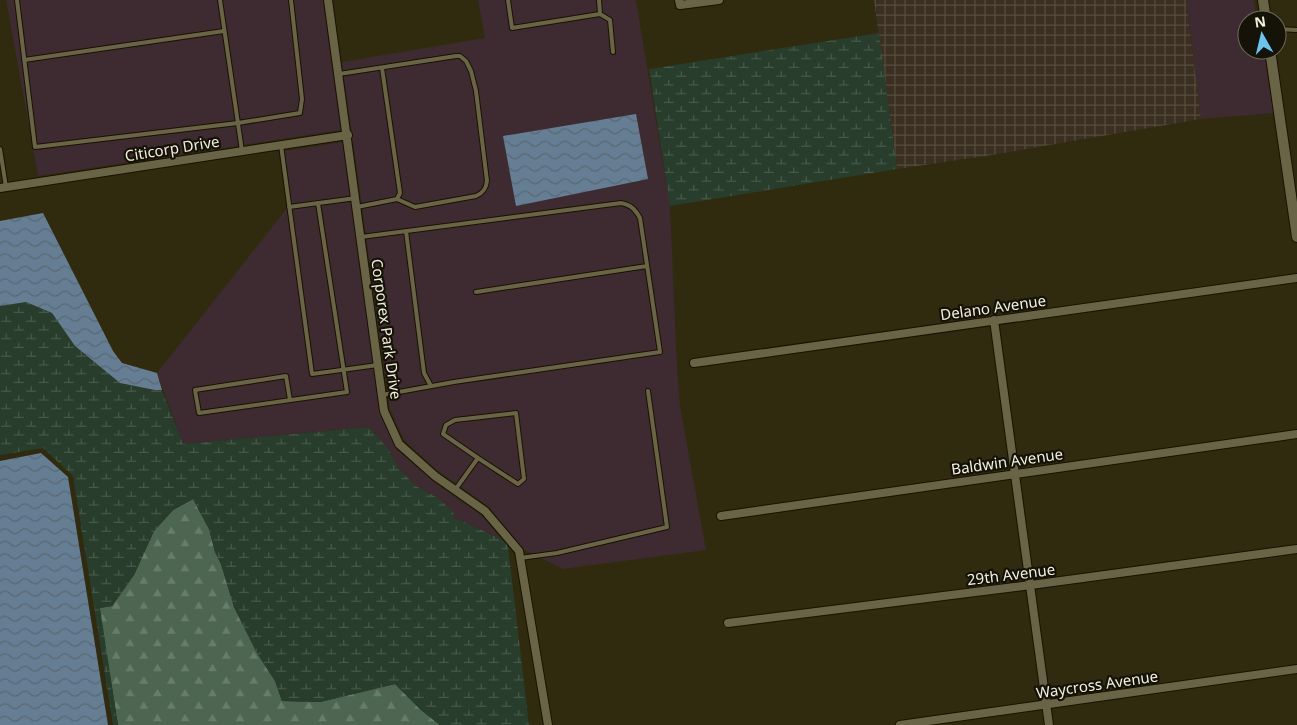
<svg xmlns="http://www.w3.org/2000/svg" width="1297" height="725" viewBox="0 0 1297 725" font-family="'Noto Sans',sans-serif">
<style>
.commercial{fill:#3e2b31}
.industrial{fill:url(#industrial-grid)}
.forest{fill:url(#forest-firs)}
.wetland{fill:url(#wetland-marsh)}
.water{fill:url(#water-waves)}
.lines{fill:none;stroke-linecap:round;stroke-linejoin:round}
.service-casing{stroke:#181200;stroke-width:6}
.minor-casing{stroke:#181200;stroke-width:10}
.tertiary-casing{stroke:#181200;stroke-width:12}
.service{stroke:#6a6446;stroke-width:4}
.minor{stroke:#6a6446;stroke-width:8}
.tertiary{stroke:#6a6446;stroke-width:10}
.labels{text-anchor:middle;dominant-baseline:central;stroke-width:4.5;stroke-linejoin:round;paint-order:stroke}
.street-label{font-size:15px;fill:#f2efde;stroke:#151307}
</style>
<defs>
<pattern id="industrial-grid" width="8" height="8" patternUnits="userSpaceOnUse" patternTransform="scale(1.25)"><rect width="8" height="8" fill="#3a2f20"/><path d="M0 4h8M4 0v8" fill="none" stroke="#574d40"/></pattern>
<pattern id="forest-firs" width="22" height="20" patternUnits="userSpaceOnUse" patternTransform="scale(1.25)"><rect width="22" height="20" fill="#4d6651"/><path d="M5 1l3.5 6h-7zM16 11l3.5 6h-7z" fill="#677c6a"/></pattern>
<pattern id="wetland-marsh" width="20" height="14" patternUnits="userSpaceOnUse" patternTransform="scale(1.25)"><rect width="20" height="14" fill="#283d2b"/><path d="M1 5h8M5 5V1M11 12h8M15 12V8" fill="none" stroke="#485949"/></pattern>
<pattern id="water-waves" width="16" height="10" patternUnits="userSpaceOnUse" patternTransform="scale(1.25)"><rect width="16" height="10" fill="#657e94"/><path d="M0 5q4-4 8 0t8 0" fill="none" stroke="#5a6874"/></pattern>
</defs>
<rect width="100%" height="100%" fill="#302a0e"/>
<!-- commercial -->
<path class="commercial" d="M6 0H323L341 130 38 176Z
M478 0H636L670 206 677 369 680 406 706 550 563 569 524 550 488 506 438 471 404 440 390 409 342 62 485 38Z
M1186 0H1254L1257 20H1247V50H1263L1274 113 1201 119Z
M343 142 380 413 396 449 433 481 482 516 503 540 453 517 438 498 416 486 398 468 389 450 369 427 183 444 157 373 287 208 279 152Z"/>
<!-- industrial -->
<path class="industrial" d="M874 0H1186L1201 119 986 156 897 169Z"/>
<!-- forest -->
<path class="forest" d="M193 499 209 529 215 552 221 564 234 607 257 653 275 681 282 701 320 702 395 684 421 710 440 725H118L99 608 112 606 134 575 154 531 173 510Z"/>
<!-- wetland -->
<path class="wetland" d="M879 33 897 169 670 206 649 69Z
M26 302 52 313 75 346 120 383 155 390H162L183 444 369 427 389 450 398 468 416 486 438 498 454 513 453 517 503 540 508 546 529 725H440L421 710 395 684 320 702 282 701 275 681 257 653 234 607 221 564 215 552 209 529 193 499 173 510 154 531 134 575 112 606 100 608 118 725H113L73 476 43 448 0 455V306Z"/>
<!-- water -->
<path class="water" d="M636 114 648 179 516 206 503 136Z
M43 213 113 351 122 363 157 373 162 390H155L120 383 75 346 52 313 26 302 0 306V221Z
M41 453 68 477 108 725H0V461Z"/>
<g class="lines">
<defs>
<path id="service" d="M17 0 35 147 238 123 300 113 302 99 291 0
M220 0 242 151
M508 0 512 28 600 14 610 20 613 52
M599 0 600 14
M1277 29 1297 30
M24 60 224 31
M339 74 456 56H460L466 61 471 71 476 91 487 181C486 189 483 193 476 196L415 207 397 199
M281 145 312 374 378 365
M0 149 6 187
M289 207 356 198
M357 207 397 199 400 193 382 68
M406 231 424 373 431 386
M361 237 621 203C631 205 635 209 640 218L660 352 454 382 382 395
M476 292 647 266
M290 400 286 376 195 390 199 413 347 392 318 203
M455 490 478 458 443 434 446 425 455 420 516 413 524 479 518 484 478 458
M520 558 557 553 667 527 648 391"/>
<path id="minor" d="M328 0 384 411 399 444 435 476 485 511 519 551 548 725
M679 0 680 5 719 0
M0 188 348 135
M994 320 1049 725
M694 363 1297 278
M721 516 1297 434
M728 623 1031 585 1297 549
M900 725 1297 669"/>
<path id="tertiary" d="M1263 0 1266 20
M1270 50 1297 237"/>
</defs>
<!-- service casing -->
<use href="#service" class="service-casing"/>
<!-- minor casing -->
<use href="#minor" class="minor-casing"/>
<!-- tertiary casing -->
<use href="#tertiary" class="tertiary-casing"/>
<!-- service -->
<use href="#service" class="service"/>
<!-- minor -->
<use href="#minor" class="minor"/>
<!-- tertiary -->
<use href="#tertiary" class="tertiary"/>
</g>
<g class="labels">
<!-- street labels -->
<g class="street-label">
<text transform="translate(172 148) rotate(-9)">Citicorp Drive</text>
<text transform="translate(993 307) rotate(-8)">Delano Avenue</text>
<text transform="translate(387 329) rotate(82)">Corporex Park Drive</text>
<text transform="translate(1007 461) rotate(-8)">Baldwin Avenue</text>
<text transform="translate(1011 574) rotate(-7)">29th Avenue</text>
<text transform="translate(1097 684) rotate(-8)">Waycross Avenue</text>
</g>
</g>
<!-- north arrow -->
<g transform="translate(1262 35) rotate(352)"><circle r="24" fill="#151307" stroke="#6d6b5d"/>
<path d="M0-4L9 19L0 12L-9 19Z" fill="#69c4f1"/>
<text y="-8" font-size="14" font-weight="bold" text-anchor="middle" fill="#f2efde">N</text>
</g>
</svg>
